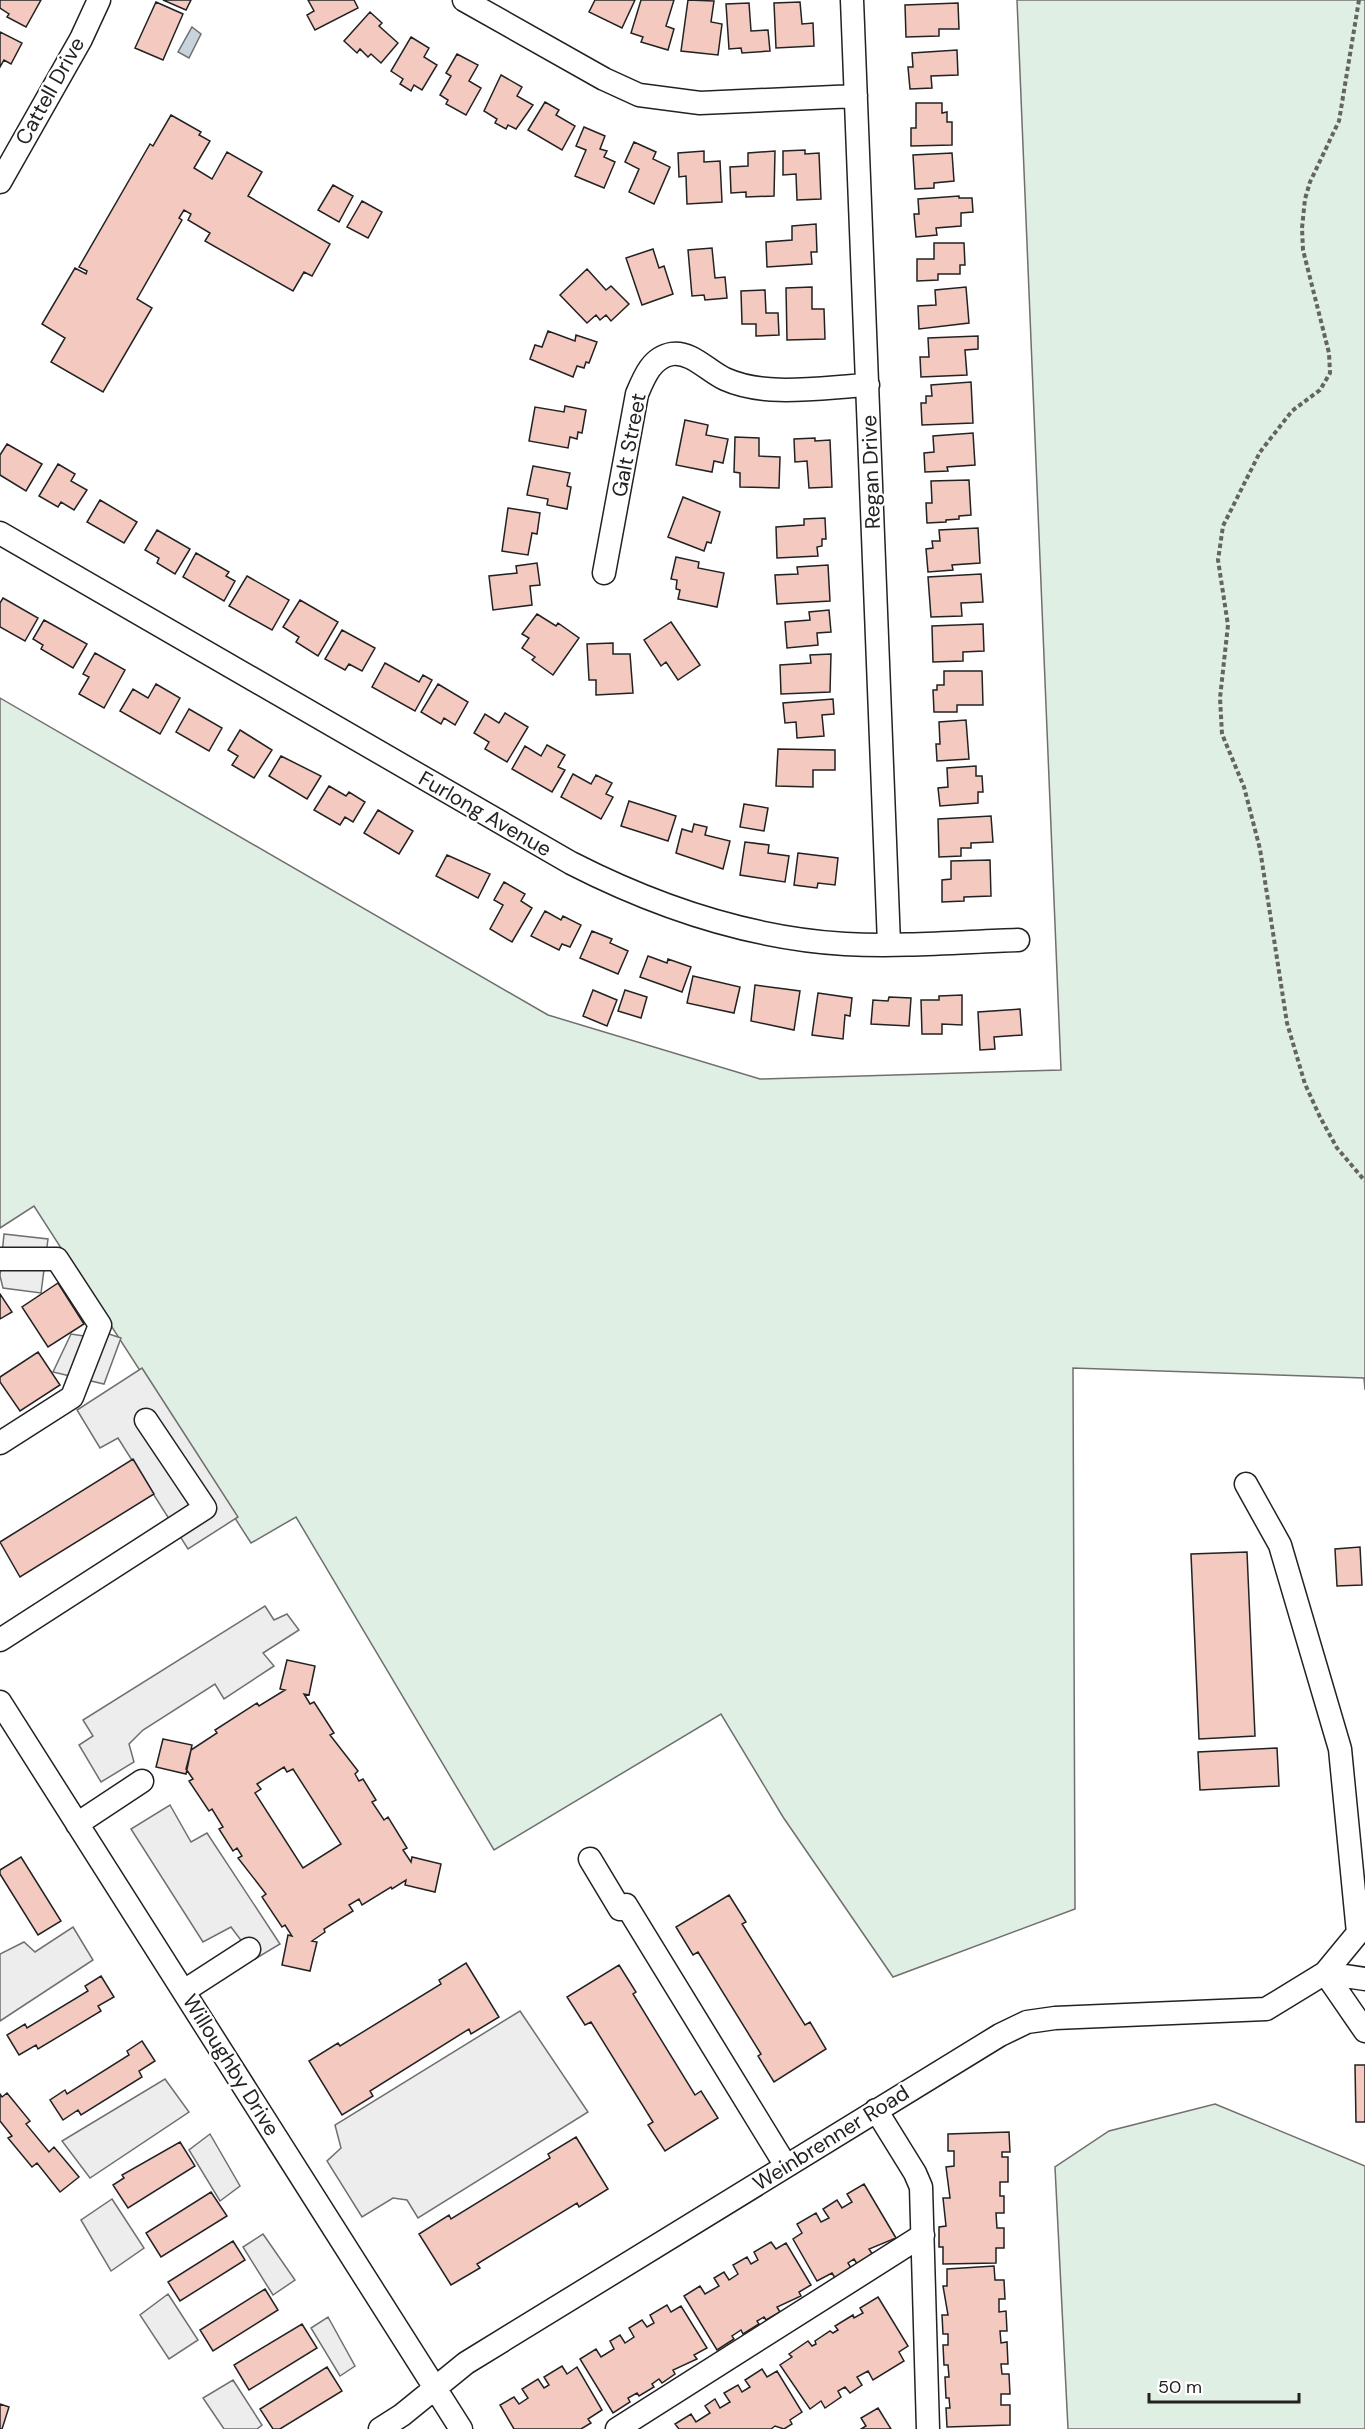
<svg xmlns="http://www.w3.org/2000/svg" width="1365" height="2429" viewBox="0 0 1365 2429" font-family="'DM Sans',sans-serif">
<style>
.green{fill:#e0efe3;stroke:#6f6f6f;stroke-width:1.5}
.parking{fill:#ededed;stroke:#6f6f6f;stroke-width:1.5}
.water{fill:#c7d3dd;stroke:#6f6f6f;stroke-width:1.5}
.building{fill:#f3c9c0;stroke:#222;stroke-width:1.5;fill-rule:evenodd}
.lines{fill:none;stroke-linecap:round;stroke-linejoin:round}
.minor-casing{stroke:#222;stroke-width:25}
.path{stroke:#646464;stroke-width:4;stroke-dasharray:4.5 3;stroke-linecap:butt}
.minor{stroke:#fff;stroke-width:22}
.labels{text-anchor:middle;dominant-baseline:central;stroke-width:4.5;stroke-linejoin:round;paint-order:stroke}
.street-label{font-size:21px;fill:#222;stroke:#fff}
</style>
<rect width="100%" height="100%" fill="#fff"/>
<!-- green -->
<path class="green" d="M1017 0H1365V1390L1364 1378 1073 1368 1075 1909 893 1977 783 1817 721 1714 494 1850 296 1517 251 1543 34 1206 0 1228V698L548 1015 760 1079 1061 1070Z
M1215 2104 1365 2166V2429H1068L1055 2167 1109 2131Z"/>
<!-- parking -->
<path class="parking" d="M4 1234 48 1239 41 1293 3 1288 0 1276Z
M106 1333 121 1338 104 1384 53 1372 71 1334 84 1336Z
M142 1368 238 1517 188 1549 118 1438 100 1448 77 1410Z
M265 1606 274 1620 287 1614 299 1630 263 1653 274 1666 224 1699 215 1684 143 1730 129 1744 134 1762 101 1782 79 1745 93 1736 83 1720Z
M170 1805 191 1842 207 1833 280 1944 255 1959 231 1927 203 1942 131 1829Z
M73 1927 93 1960 0 2021V1954L24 1942 35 1952Z
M520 2011 588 2112 418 2218 407 2200 393 2198 362 2217 327 2161 341 2148 335 2125Z
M165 2079 189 2112 90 2178 62 2141Z
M210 2134 240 2186 220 2201 189 2150Z
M112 2199 144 2248 111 2271 81 2220Z
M263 2234 295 2280 273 2295 243 2247Z
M168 2294 198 2340 169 2359 140 2315Z
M328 2317 355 2366 340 2376 311 2328Z
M233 2380 262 2425 257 2429H224L203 2398Z"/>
<!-- water -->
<path class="water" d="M192 27 201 34 189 58 178 52Z"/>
<!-- building -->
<path class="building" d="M0 0H41L26 27 7 17 9 14 0 8Z
M163 0H191L186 10Z
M308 0H354L358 8 315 30 307 15 314 11Z
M595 0H635L622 28 589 12Z
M641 0H674L666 26 674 29 668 50 641 42 643 37 631 33Z
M688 0 714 1 711 22 722 24 718 55 681 51Z
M156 2 183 14 163 60 135 48Z
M800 2 802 24 813 23 814 46 776 48 774 3Z
M749 3 751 31 768 30 770 51 742 53 741 48 729 49 726 4Z
M958 3 959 29H939V36L906 37 905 5Z
M370 12 382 23 379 26 398 43 381 63 371 54 368 57 360 49 357 53 344 41Z
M0 32 22 43 11 64 4 60 0 67Z
M411 37 429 48 424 57 437 65 422 90 414 85 411 91 400 84 403 79 391 71Z
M957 50 958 75 931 76 932 88 910 89 908 67H913L912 53Z
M457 54 478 65 469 81 481 88 466 115 446 104 448 100 440 95 451 76 446 73Z
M501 75 522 87 517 96 533 105 516 129 508 125 506 129 495 123 497 119 484 111Z
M545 102 559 110 556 115 575 126 562 150 528 130Z
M916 103H942V113L947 112V122H952V145L911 146V128H916Z
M171 115 201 132 199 135 210 141 194 168 212 179 227 152 262 172 248 196 330 244 312 276 304 272 293 291 205 241 210 233 188 220 191 214 184 210 179 218 182 220 137 299 152 308 103 392 51 362 65 338 42 324 75 268 86 274 87 271 79 267 150 144 153 146Z
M584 127 605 136 600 149 607 151 604 157 615 162 604 188 575 176 586 150 576 146Z
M634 142 656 152 653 159 670 167 654 204 629 192 639 169 625 162Z
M805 150V154L819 153 821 199 797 200 796 174 783 175V151Z
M704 151V162L720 161 722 202 687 204 686 176 679 177 678 153Z
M775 151 774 196 746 197V192L731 193 730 167 748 166V153Z
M952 153 954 181 934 183V188L915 189 913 155Z
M333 185 353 196 339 222 318 210Z
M959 196V198H972L973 212 961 213V226L936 228 937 235 916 237 914 214H919L918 199Z
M362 201 382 212 368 238 347 227Z
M816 224 817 252H811L812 264 767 267 766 242 792 240V226Z
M934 243H964L965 265H960V274H938V280L917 281V259H934Z
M712 248 715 278 725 277 727 298 705 300 704 295 692 296 688 250Z
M653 249 659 268 664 266 673 294 642 305 626 258Z
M587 269 606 290 611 286 629 304 611 321 606 315 600 320 596 315 587 323 560 295Z
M812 287V309H824L825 339 787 340 786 288Z
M966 287 969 323 919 329 918 306 936 305 935 290Z
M765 290 766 313H778L779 335 756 336V324H742L741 291Z
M548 331 575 341 576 335 597 342 589 363 586 362 584 368 577 366 573 377 530 359 535 345 542 347Z
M978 336V349L965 350 967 375 921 377 920 357H929L928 338Z
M971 382 973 423 922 425 921 403H926V396H932L931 385Z
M565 406 586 410 582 433 578 432 577 439 570 437 568 448 529 441 535 407 564 412Z
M685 420 708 425 706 435 728 439 723 463 714 461 712 472 676 465Z
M973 433 975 465 947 467 948 471 925 472 924 453 934 452 933 436Z
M735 437 759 438V456L780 457 779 488 740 487V473L734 472Z
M815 438V441L830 440 832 487 809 488 807 461 795 462 794 439Z
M7 444 42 464 26 491 0 475V455Z
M58 464 75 474 71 481 87 490 74 510 61 502 58 507 39 496Z
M533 466 570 473 567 486 571 487 567 509 547 505 548 499 527 495Z
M969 480 971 515 959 516V519L946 520V522L927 523 926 503H932L931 481Z
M683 497 720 512 711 543 707 542 704 551 668 537Z
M100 500 137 522 124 543 87 522Z
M508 508 540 513 537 534 532 533 528 555 502 551Z
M825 518 826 539H822V546L817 547 818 556 777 558 776 527 804 525V519Z
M978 528 980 563 952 565 953 570 928 572 926 549 933 548 932 541H940L939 530Z
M157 530 190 549 175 574 157 563 159 558 145 550Z
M196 553 229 572 226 576 235 581 224 601 183 577Z
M676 557 699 562 698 568 724 573 717 607 678 599 680 590 676 589 677 580 671 579Z
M537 563 540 585 530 586 532 605 493 610 489 576 517 573 516 566Z
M828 565 830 601 777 604 775 575 798 574 797 567Z
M981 574 983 602 961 603 962 616 931 617 928 577Z
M247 576 289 600 272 630 229 606Z
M3 598 38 618 25 641 0 627V603Z
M300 600 338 622 318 656 296 642 299 637 283 627Z
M829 610 831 632 817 633 818 645 787 648 785 622 810 620 809 612Z
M537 614 556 626 558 623 579 638 553 675 532 660 535 657 522 648 529 638 522 634Z
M44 620 87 644 73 668 41 649 43 645 33 639Z
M671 622 700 665 678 680 666 662 661 666 644 640Z
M983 624 984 651 963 652V661L933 662 932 626Z
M342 630 375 648 362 671 349 664 345 670 325 659Z
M613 643V654H630L633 693 596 695V680H589L587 644Z
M95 653 125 670 104 708 79 694 89 677 83 674Z
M831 654 830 692 781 694 780 665 811 663 810 655Z
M385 663 419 682 423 675 432 680 415 711 372 687Z
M944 671H982L983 705H957V712H934L933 690H937V685H944Z
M156 684 180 698 160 734 120 711 133 689 148 698Z
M438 684 468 702 455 725 444 718 441 724 421 712Z
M833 699 834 714 822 715 824 736 797 738 796 722 785 723 783 703Z
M189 709 222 728 209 751 176 732Z
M505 713 528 727 507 762 485 749 489 742 474 733 485 714 499 723Z
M966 720 969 759 937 761 936 744H940L939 722Z
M240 730 272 750 254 778 232 765 238 756 228 750Z
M547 745 565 755 558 767 565 770 552 792 512 769 525 746 541 756Z
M778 749 835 750V770H813V787L776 786Z
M281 756 321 776 307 799 269 776Z
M976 766V776H982L983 792H978V803L940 806 938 788 948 787 947 768Z
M573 774 591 784 596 775 612 783 606 794 613 797 601 819 561 797Z
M329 786 346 796 349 792 365 802 353 822 345 817 340 825 314 810Z
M629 801 676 816 668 841 621 826Z
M744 804 768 808 764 831 740 827Z
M378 810 413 831 399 854 364 833Z
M991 816 993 842 971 843V848H961V856L939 857 938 819Z
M694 824 707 827 705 835 730 841 723 869 676 853 682 829 692 832Z
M745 842 769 845 768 853 789 856 785 882 740 875Z
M798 853 838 858 835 885 818 883 817 888 794 885Z
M447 855 490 874 478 898 436 876Z
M990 860 991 896 964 897V901L942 902V880L951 879V861Z
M504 882 525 894 521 901 532 908 512 942 490 929 503 905 494 900Z
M545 911 561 920 563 916 581 925 570 947 562 944 559 950 531 936Z
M592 931 612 939 610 943 628 951 618 974 580 958Z
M648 956 667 963 668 959 691 967 682 992 640 977Z
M693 976 740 987 734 1013 687 1003Z
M755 985 800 991 794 1030 751 1021Z
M593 990 617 1000 607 1026 583 1016Z
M625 990 647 997 641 1018 618 1011Z
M818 993 852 998 850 1016 845 1015 843 1039 812 1035Z
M962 995V1025L942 1024V1034H922L921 1000H939V996Z
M889 997 911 998 909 1026 871 1024 873 1000 888 1001Z
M1020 1009 1022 1035 994 1037 995 1049 980 1050 978 1012Z
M58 1283 84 1324 48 1347 22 1307Z
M0 1294 12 1312 0 1319Z
M38 1352 60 1385 20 1411 0 1382V1377Z
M133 1459 154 1494 20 1577 0 1542Z
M1360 1547 1362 1585 1337 1586 1335 1549Z
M1247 1552 1255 1736 1199 1739 1191 1554Z
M287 1660 315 1666 309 1695 304 1694 310 1704 314 1702 334 1733 330 1735 358 1771 355 1774 359 1781 363 1779 376 1800 372 1802 384 1820 388 1817 407 1848 403 1850 411 1862 412 1857 441 1864 435 1892 405 1885 406 1880 392 1889 391 1887 362 1905 359 1899 349 1905 353 1911 324 1929 325 1932 312 1941 317 1942 310 1971 282 1965 288 1935 292 1936 285 1925 282 1927 262 1897 266 1894 238 1858 242 1856 237 1848 233 1851 219 1829 223 1827 212 1809 209 1811 189 1781 193 1779 186 1769 191 1750 217 1733 215 1730 257 1703 259 1706 285 1690 280 1689ZM284 1767 287 1772 293 1769 341 1844 303 1868 255 1793 261 1789 257 1784Z
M163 1739 192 1745 186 1774 156 1767Z
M1277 1748 1279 1786 1200 1790 1198 1752Z
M21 1857 61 1921 38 1935 0 1874V1870Z
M729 1895 746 1922 742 1924 805 2025 810 2022 826 2049 774 2082 758 2056 761 2054 698 1952 693 1955 676 1927Z
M466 1963 499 2017 471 2034 469 2029 370 2091 373 2096 342 2115 309 2061 338 2043 340 2046 441 1984 439 1980Z
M619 1965 636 1992 633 1994 695 2095 701 2091 718 2118 665 2151 648 2125 653 2122 591 2022 585 2025 567 1997Z
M101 1976 114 1997 98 2006 101 2011 38 2049 36 2045 19 2055 7 2035 25 2024 27 2028 88 1991 85 1986Z
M142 2041 155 2061 139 2071 142 2077 81 2115 78 2110 63 2120 50 2100 65 2090 67 2094 129 2055 127 2051Z
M1355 2065H1365V2122H1356Z
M7 2093 30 2121 26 2124 49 2152 54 2147 79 2177 60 2192 37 2163 32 2167 8 2138 12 2136 0 2121V2094L2 2097Z
M1009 2132 1010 2152H1002V2157H1008V2182H1000V2196H1004V2213H996L997 2228H1004V2248H996V2263L943 2264V2247H939V2227L946 2226 943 2198H950L946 2167 954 2166V2151H948V2134Z
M576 2137 608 2189 579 2207 577 2203 477 2264 480 2268 451 2285 419 2234 449 2215 451 2219 550 2158 548 2154Z
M180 2142 195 2166 128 2208 113 2185 124 2178 122 2175Z
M864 2184 896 2238 869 2249 873 2255 857 2264 854 2259 848 2263 851 2268 835 2278 832 2273 817 2281 793 2239 802 2233 797 2224 816 2213 821 2222 829 2218 823 2209 837 2200 842 2208 852 2202 847 2194Z
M211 2192 227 2216 161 2257 146 2233Z
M233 2241 245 2260 180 2301 168 2282Z
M771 2242 776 2249 786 2243 811 2285 799 2292 801 2296 777 2307 780 2312 766 2320 764 2317 757 2321 759 2324 743 2334 741 2330 732 2336 734 2339 717 2350 684 2296 700 2286 705 2294 719 2286 714 2278 724 2272 729 2280 738 2274 733 2265 747 2257 751 2264 758 2260 754 2252Z
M994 2266 995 2280H1004L1005 2299H999V2312L1006 2311 1007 2331H1000L1001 2343 1007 2342 1008 2364H1001L1002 2374H1009L1010 2394H1001V2405H1010V2425L947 2427 946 2408H950L949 2398H946L945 2377H949L948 2365H944L943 2345H948V2334H943L942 2315H948L943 2286H947V2269Z
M265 2289 278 2310 213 2351 200 2330Z
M878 2297 908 2346 899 2352 904 2361 873 2380 868 2371 857 2377 862 2385 850 2393 845 2387 838 2391 841 2397 825 2408 821 2401 810 2409 780 2365 792 2357 789 2354 808 2341 812 2346 816 2344 815 2341 830 2331 833 2333 838 2330 835 2326 853 2315 854 2318 863 2313 860 2308Z
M667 2305 671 2312 681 2306 707 2348 694 2355 697 2359 673 2370 675 2374 662 2383 659 2379 652 2384 654 2387 639 2396 637 2393 628 2398 630 2402 613 2413 580 2359 596 2349 601 2357 614 2349 610 2341 620 2335 625 2343 634 2337 629 2328 642 2320 647 2327 654 2323 650 2315Z
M302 2324 317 2348 249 2390 234 2365Z
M562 2366 567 2374 577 2367 602 2410 588 2419 591 2423 581 2429H514L500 2405 514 2397 519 2404 528 2398 522 2389 538 2379 544 2388 549 2385 544 2377Z
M327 2367 342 2391 280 2429H273L260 2409Z
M762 2369 767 2377 777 2371 802 2412 790 2420 792 2424 784 2429 775 2426 771 2429H679L675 2424 691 2414 696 2422 710 2413 705 2406 715 2399 720 2408 730 2402 724 2393 738 2385 742 2392 750 2387 745 2380Z
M0 2404 9 2407 2 2429H0Z
M878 2408 891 2429H861L866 2426 861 2418Z"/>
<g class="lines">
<defs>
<path id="minor" d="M464 0 604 79 639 95 700 103 856 96
M852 0 889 944
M0 182 81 39 99 0
M0 533 571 863C657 907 748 938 845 944 902 947 961 942 1018 940
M604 573 637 394C644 377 652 357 672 354 691 351 709 372 725 379 767 398 823 387 868 385
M0 1259H57L100 1325 72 1397 0 1443
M0 1640 205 1508 146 1420
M0 1702 461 2429
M77 1824 142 1781
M590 1859 620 1909
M626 1905 786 2166
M1325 1973 1365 2031
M1325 1973 1365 1979
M184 1991 249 1949
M876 2110 915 2173 921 2187 928 2429
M380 2429 402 2415 466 2363 1000 2035 1027 2022 1055 2018 1266 2009 1325 1973 1358 1933 1340 1749 1280 1545 1246 1484
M617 2429 923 2235"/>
</defs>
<!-- minor casing -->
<use href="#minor" class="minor-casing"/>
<!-- path -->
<path class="path" d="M1359 0 1339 121 1310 182 1305 199 1302 228 1303 250 1329 353 1330 373 1320 390 1292 411 1260 452 1223 526 1218 560 1228 625 1220 698 1222 734 1244 787 1260 849 1287 1023 1305 1084 1320 1117 1337 1148 1365 1181"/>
<!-- minor -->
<use href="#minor" class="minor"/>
</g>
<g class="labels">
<!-- street labels -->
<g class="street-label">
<text transform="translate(50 91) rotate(-61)">Cattell Drive</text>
<text transform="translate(629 445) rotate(-79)">Galt Street</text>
<text transform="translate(871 472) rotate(-92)">Regan Drive</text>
<text transform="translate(485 814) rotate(30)">Furlong Avenue</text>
<text transform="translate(231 2065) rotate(58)">Willoughby Drive</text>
<text transform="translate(831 2138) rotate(-32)">Weinbrenner Road</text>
</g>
</g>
<!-- scale -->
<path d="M1149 2393v9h150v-9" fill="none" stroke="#222222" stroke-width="3"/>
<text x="1158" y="2393" font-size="18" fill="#222222" stroke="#ffffff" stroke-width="4.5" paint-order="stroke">50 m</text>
</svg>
